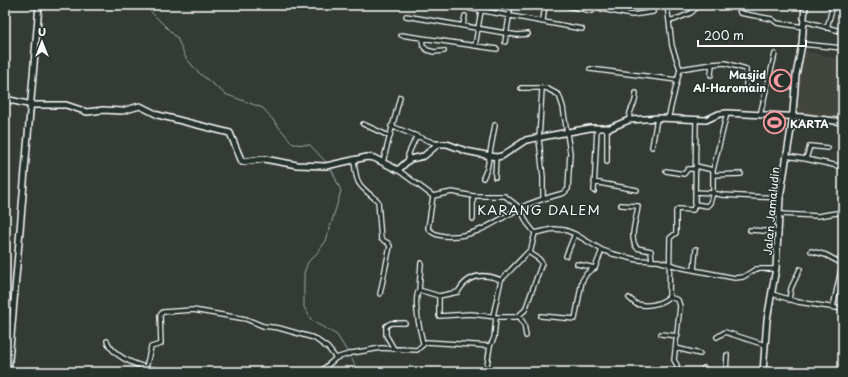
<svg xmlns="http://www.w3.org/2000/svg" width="848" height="377" viewBox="0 0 848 377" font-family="'Playpen Sans',sans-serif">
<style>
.built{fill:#42453c}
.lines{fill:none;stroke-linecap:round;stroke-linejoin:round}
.stream{stroke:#9aa6ab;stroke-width:1}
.street-casing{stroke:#fff;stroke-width:6}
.secondary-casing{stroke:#fff;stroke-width:8}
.street{stroke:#26332d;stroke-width:3.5}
.secondary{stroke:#26332d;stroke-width:5}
.labels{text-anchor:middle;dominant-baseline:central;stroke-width:3;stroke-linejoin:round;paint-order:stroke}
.poi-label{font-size:11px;font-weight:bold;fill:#fff;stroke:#26332d;text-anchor:end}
.street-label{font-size:11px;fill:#fff;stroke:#26332d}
.quarter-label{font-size:13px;letter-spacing:1px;fill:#fff;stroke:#26332d}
</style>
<rect width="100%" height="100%" fill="#333b34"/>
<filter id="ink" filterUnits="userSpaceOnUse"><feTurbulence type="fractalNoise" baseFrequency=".025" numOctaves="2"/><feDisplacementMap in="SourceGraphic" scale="8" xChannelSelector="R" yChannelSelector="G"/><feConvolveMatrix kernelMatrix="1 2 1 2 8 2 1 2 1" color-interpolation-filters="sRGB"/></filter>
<g filter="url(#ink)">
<!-- built -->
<path class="built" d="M802 50 843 60V120L800 114 796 111 798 79Z"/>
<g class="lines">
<!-- stream -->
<path class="stream" d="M144 5 177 38 186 58 198 72 225 94 263 108 293 144 310 145 328 164
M330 166 341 191 326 241 317 253 308 262 304 273V307L312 321 337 335 348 353
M350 355 358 372"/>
<defs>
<path id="street" d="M563 5 592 11 596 8 632 15 653 12 652 5
M667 5 672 46 680 69 668 119
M738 5 740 13 772 19 777 23 804 27
M468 8 582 29
M625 13V5
M406 16 517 35 528 34
M543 20 545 5
M669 20H674L691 13 698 6 738 7
M805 21 843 32
M463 25 465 16
M827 28 833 5
M401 35 497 49
M422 38 423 46 427 50 434 52 444 51
M505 42 511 5
M802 44 842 48
M475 46 482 5
M712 64 725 63 746 69V86
M590 69 677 80
M680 69 712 64 711 75
M542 89 539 139 543 177V199
M727 113 713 170V193L722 195 780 198
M760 115 775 54
M629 120C629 106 636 108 636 93
M363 124 389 136
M391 126 437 144
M652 147 657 118
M786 156 806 159 810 146 828 148
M354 159C356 185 358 185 378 201L381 239 388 243 390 246 380 294
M806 159 843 167
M409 160 408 155 416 137
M383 162 400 97
M607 162V128
M696 166 713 170
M398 170 433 196 452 192 473 196H505L520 208 527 223 535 233 553 229 565 230 575 234 602 250 613 254 638 260 658 261 683 268 735 278 743 277 756 269H776
M666 171 684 174 688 169H696
M713 175 741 174
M495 177 496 157
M483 178 487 169 495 125
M594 182 637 190
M594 191 597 128
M433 196 428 228C432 234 438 235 444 236 474 239 496 221 520 208 534 201 549 197 564 193L568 189 570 153 563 107 559 95 546 88H521
M473 196V219
M695 204 707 206 710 203 713 193 695 192
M621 205 638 206C637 218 628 238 637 248L651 251 652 261
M780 214 818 216 843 212
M750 230 779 232
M811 251 826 255 843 264
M566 256 575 234
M421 263 419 290 439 296V316L471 314 496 317
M577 264 595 268
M694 270 696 249
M501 280 530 250
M419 290C413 300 420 331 423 343
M772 294 798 302 843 309
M439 296 458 292C468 274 484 273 501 280L493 316
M669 297 678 300 680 306 674 360 677 365V372
M629 298 636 304C649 307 659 305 669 297L670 238 676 233V211L678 209 693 210 695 204 696 119
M789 300 791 288 800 269
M833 307 841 270 843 266
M519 316 524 324 526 336
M541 316 575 319 582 281 587 273 595 268 602 250
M661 334 678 336
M717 337 725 332 765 345
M107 341C114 358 138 366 156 370 164 372 171 370 180 372
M676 348 700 354
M394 349 386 335V326L391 323H405
M145 372 151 347 161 344 160 315 163 312 193 310 246 319 263 326 279 328 314 338 328 348 336 358
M320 372 336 358 352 353 381 348 417 350 426 342 490 346 494 338 496 317H517L525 310 542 263 539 259 530 253 535 233
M486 372 490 346
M703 372 704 368
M726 372 727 355
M744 372H761"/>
<path id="secondary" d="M5 99 32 105H66L87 112 103 110 122 111 140 106 158 115 230 133 242 162 264 159 297 165 326 166 367 157 374 158 398 170 410 159 424 156 438 144H447L466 151 496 157 502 156 526 140 590 128H610L629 120 660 118 706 120 719 114 727 113 803 117 843 122
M8 372 39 5
M763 372 767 320 776 268 780 198 792 123 796 75 802 44 805 5"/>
</defs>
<!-- street casing -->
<use href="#street" class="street-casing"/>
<!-- secondary casing -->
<use href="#secondary" class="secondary-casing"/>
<!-- street -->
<use href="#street" class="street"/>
<!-- secondary -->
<use href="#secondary" class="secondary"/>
</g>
</g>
<!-- icons -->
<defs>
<symbol id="mosque-ring" viewBox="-11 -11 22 22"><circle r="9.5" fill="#26332d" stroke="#ff9aa2" stroke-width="1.5"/><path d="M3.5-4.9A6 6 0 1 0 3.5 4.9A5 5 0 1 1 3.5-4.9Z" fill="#ff9aa2"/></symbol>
<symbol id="stadium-ring" viewBox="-11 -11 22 22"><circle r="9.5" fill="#26332d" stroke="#ff9aa2" stroke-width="1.5"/><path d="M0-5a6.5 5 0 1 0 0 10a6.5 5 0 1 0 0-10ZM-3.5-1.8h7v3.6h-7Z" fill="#ff9aa2"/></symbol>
</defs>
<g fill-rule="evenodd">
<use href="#mosque-ring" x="768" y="68" width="25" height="25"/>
<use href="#stadium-ring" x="762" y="110" width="25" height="25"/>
</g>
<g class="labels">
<!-- poi labels -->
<g class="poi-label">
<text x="766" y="74">Masjid<tspan x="766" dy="13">Al-Haromain</tspan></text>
<text x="790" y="123" text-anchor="start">KARTA</text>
</g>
<!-- street labels -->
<g class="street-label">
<text transform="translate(771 211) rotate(-85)">Jalan Jamaludin</text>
</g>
<!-- quarter labels -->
<g class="quarter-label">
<text x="539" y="209">KARANG DALEM</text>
</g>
</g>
<!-- margin -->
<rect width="848" height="377" fill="none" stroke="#26332d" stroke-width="20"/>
<rect x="10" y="10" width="828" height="357" fill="none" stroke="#fff" stroke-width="1.5" filter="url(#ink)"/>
<!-- north arrow -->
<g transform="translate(42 42)" stroke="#26332d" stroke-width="3" paint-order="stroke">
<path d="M0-3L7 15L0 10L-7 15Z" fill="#ffffff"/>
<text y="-6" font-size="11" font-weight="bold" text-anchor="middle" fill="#ffffff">U</text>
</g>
<!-- scale -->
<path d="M698 40v6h108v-6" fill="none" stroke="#ffffff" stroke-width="2"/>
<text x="704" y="40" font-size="12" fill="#ffffff" stroke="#26332d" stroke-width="3" paint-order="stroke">200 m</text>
</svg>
